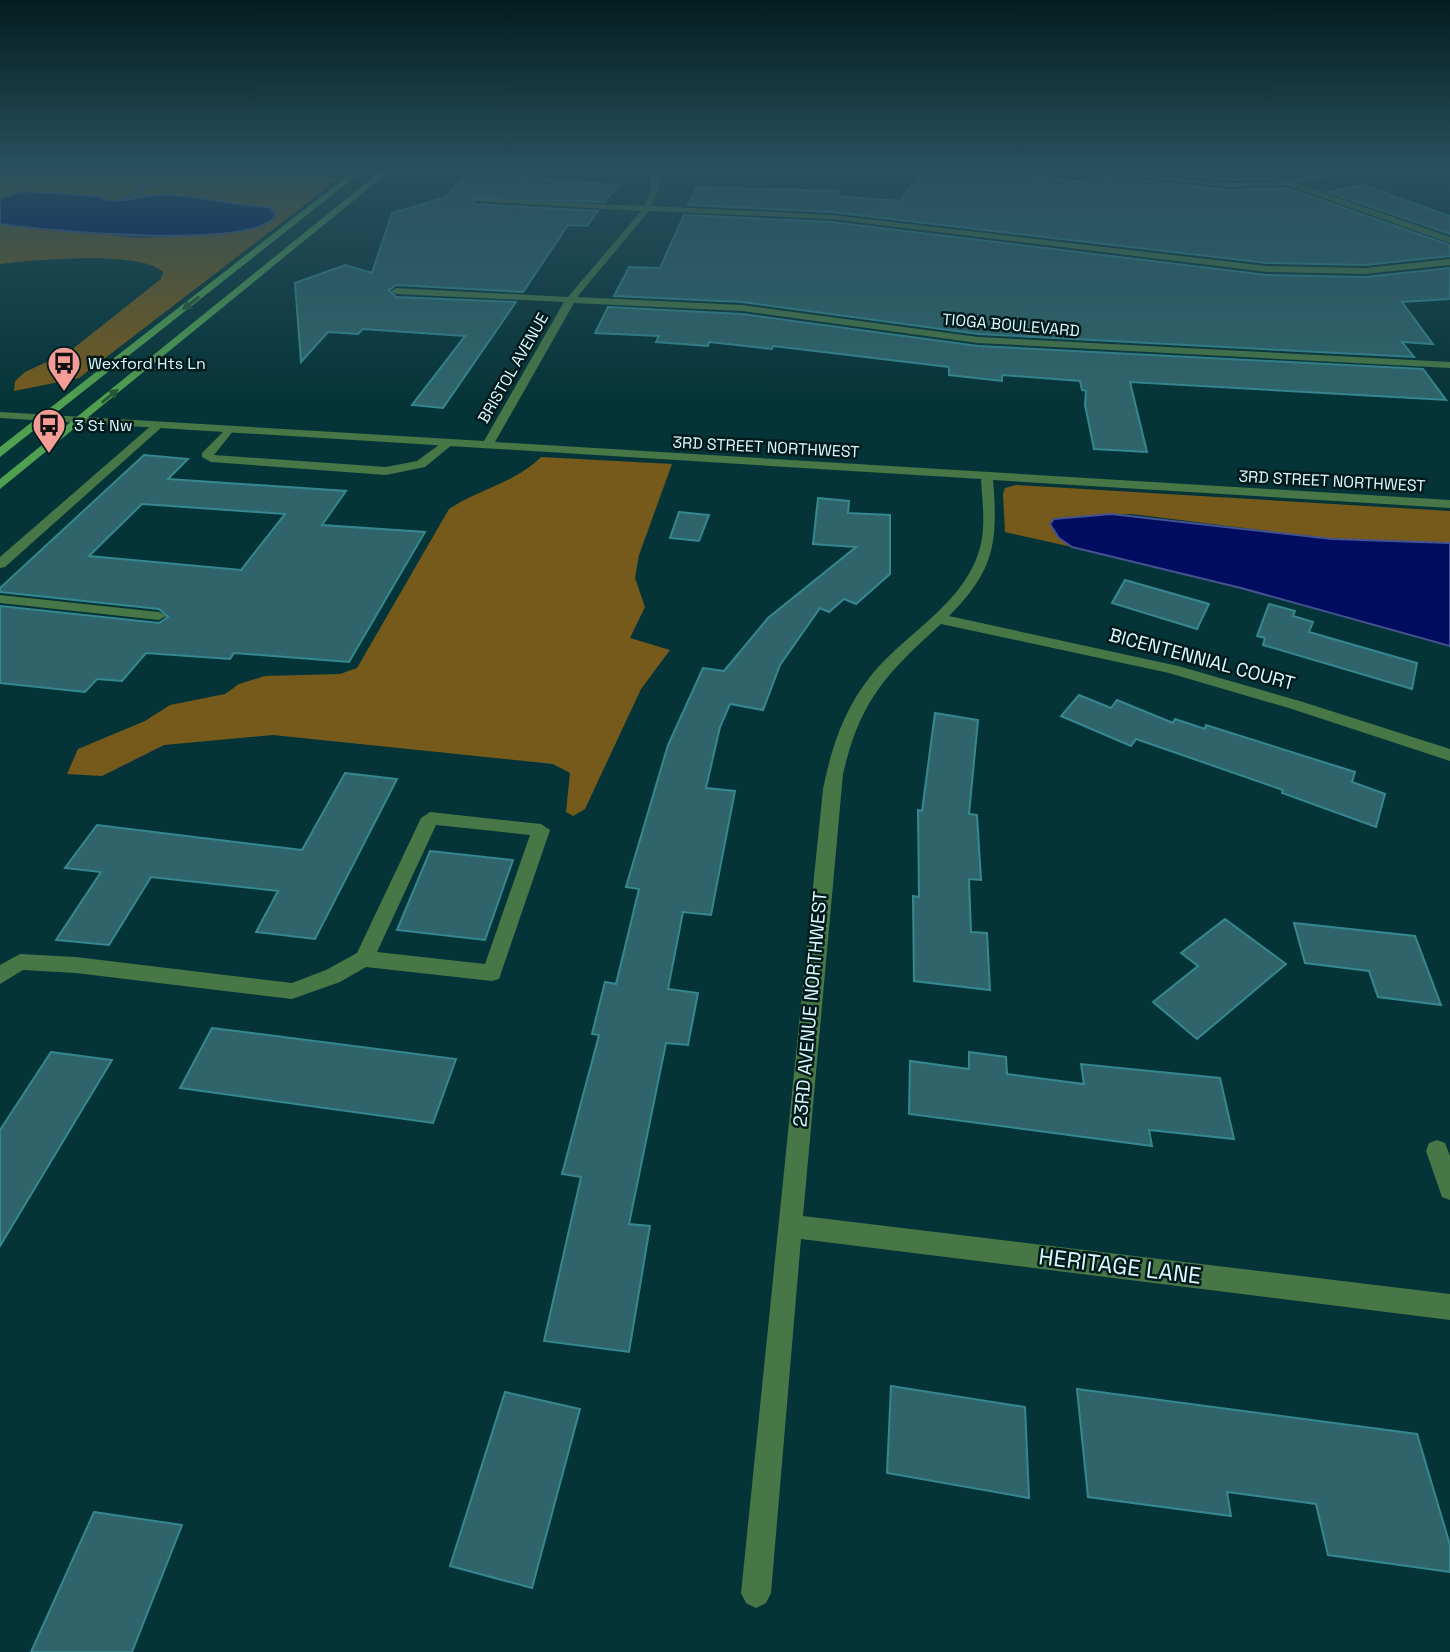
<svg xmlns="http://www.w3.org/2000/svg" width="1450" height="1652" viewBox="0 0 1450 1652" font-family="'Space Grotesk',sans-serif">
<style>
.forest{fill:#765a1c}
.water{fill:#000c60;stroke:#42538f;stroke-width:2}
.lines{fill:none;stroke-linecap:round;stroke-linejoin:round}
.stream{fill:#42538f;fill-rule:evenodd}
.building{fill:#2f656a;stroke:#358890;stroke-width:2;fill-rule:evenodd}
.service{fill:#477746;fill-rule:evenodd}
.minor{fill:#477746;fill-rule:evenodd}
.secondary{fill:#519f50;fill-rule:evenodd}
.oneway{fill:#255633}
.labels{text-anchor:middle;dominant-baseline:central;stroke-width:5;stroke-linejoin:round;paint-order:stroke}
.far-street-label{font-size:16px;fill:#dcfafd;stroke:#011a1c}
.far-poi-label{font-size:16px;fill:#dcfafd;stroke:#011a1c;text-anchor:start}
.street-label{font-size:19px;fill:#dcfafd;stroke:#011a1c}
.near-street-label{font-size:23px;fill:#dcfafd;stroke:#011a1c}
</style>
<rect width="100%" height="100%" fill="#053438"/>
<!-- forest -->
<path class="forest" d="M0 170H201L340 178 79 378 14 391 15 381 25 372 70 351 161 279 163 272C141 250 31 260 0 264V224L137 238 181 236 246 230 270 207C242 206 218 200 191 196 162 191 134 202 106 201 66 198 41 186 0 198Z
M541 457 672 464 639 555 635 578 645 607 630 638 670 650 641 689 585 809 573 816 566 812 570 773 553 764 273 735 164 745 102 776 67 774 78 749 145 721 170 705 225 694 239 684 265 676 340 674 357 668 449 509C479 489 515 483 541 457Z
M1016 485 1450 511V543L1332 539 1132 514 1072 517 1059 538 1072 547 1005 532 1003 494 1005 488Z"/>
<!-- water -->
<path class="water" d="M23 191 97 196C115 206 136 196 156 195 194 193 231 206 270 207L276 214C260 252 40 230 0 224V198Z
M1111 514 1332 539 1450 543V646L1241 588 1072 547 1059 538 1050 524 1054 519Z"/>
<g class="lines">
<!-- stream -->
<path class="stream" d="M155 179 159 180 124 201 120 200Z"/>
</g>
<!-- building -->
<path class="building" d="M924 170H973L1085 182V174L1230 190 1287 188 1450 245V256L1365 265 1267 263 831 212 688 205 697 187 839 191 837 196 900 201Z
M1126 170H1265L1278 179 1230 180Z
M471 171 522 173 518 177 617 185 605 202 473 199 474 204 598 211 587 226 568 225 523 292 396 285 389 290 396 297 516 302 443 408 412 405 465 336 363 329 358 334 328 332 301 362 295 283 345 265 372 273 392 213 446 197Z
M1363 185 1450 216V234L1328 192Z
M684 215 831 222 1267 275 1365 277 1450 268V299L1402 302 1433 344 1402 342 1414 357 978 334 742 302 614 296 629 267 660 268Z
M608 307 742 314 978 346 1423 369 1446 400 1130 382 1147 452 1094 449 1085 405 1086 391 1082 390 1080 381 1002 375V381L949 375V367L773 346 772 349 709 342 708 346 656 342 659 336 595 333Z
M144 455 188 459 168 479 346 491 322 525 425 532 349 662 234 653 230 659 146 653 122 681 97 679 85 692 0 683V606L159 623 168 617 159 609 0 592V588ZM142 504 285 514 241 570 89 556Z
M818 498 849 501 848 513 890 515V574L856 604 844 599 829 612 820 608 780 665 763 710 730 704 720 727 706 788 735 791 711 915 683 912 668 989 698 993 688 1045 666 1043 629 1224 650 1226 629 1352 544 1341 581 1177 562 1174 599 1035 592 1034 605 982 616 984 639 889 626 887 668 745 703 668 724 671 768 618 856 547 813 544Z
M679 512 709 515 699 541 670 538Z
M1125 580 1209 604 1197 629 1112 603Z
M1269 604 1295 611 1293 616 1313 622 1309 632 1417 663 1412 689 1263 645 1265 638 1257 636Z
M1079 695 1111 708 1117 700 1173 723 1175 719 1205 729 1206 725 1355 772 1352 782 1385 794 1376 827 1282 793 1283 790 1136 739 1131 746 1061 716Z
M935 713 978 720 969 814 977 815 981 880 969 879 971 932 987 933 990 990 914 981 913 896 919 897 918 810 922 811Z
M345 773 397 779 315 939 256 932 278 891 151 877 109 945 56 940 101 872 65 868 97 825 302 850Z
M430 851 513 860 485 940 397 930Z
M1225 919 1286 964 1197 1039 1153 1002 1198 966 1181 953Z
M1294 923 1415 936 1441 1005 1378 997 1369 971 1305 963Z
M212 1028 456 1059 433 1123 180 1088Z
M51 1052 112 1060 0 1246V1130Z
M969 1052 1006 1057 1007 1074 1084 1084 1081 1064 1220 1078 1234 1139 1149 1130 1152 1146 909 1114 910 1061 969 1069Z
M891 1386 1025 1407 1029 1498 887 1473Z
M1077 1389 1417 1434 1450 1545V1572L1328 1555 1316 1504 1227 1492 1231 1516 1088 1497Z
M505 1392 580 1409 532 1588 450 1566Z
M94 1512 182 1525 132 1652H31Z"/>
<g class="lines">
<!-- service -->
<path class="service" d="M153 424 163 426 5 567 0 568V557Z
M228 427 234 430 214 455 386 467 417 461 443 442 453 444 425 467 386 475 211 462 202 457V453Z
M0 595 159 612 166 616 159 620 0 603Z
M430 812 541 824 550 830 499 979 492 981 366 967 340 982 292 999 76 973 23 970 0 984V965L20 954 76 957 292 983 326 970 357 953 421 818ZM436 825 530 835 485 964 377 952Z"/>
<!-- minor -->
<path class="minor" d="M649 170H657L660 187 651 206 831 215 1267 266 1365 268 1450 259V265L1365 274 1267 272 831 219 649 211 577 297 742 305 978 337 1450 362V368L978 343 742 311 574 303 495 442 1450 500V508L993 480C998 542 995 570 949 616L1178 666 1303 702 1450 749V761L1292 709 1169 673 941 624C887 673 860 700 843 774L803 1216 1450 1294V1320L801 1239 771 1593 766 1603 756 1608 746 1603 741 1593 823 789C831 749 844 709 870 677 906 631 972 601 982 538 985 518 982 498 981 479L0 418V412L484 441 564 302 396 294 391 291 396 288 568 297 641 211 474 201 478 199 644 206 652 187Z
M1069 170H1098L1230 183 1287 181 1341 170H1357L1296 183 1450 237V243L1287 185 1230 187Z
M1437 1140 1445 1143 1450 1156V1200L1442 1197 1426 1151 1429 1143Z"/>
<!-- secondary -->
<path class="secondary" d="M355 170H364L0 457V447Z
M382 170H391L0 489V479Z"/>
</g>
<!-- one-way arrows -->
<defs><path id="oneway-solid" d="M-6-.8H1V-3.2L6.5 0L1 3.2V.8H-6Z" transform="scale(1.75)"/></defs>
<g class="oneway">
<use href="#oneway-solid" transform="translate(191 303) rotate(142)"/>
<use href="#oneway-solid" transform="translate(110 396) rotate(-39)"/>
</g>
<!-- sky -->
<linearGradient id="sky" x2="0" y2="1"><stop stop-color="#031d1f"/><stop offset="0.42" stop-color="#2a505e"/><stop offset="1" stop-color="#2a505e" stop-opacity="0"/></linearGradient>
<rect width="1450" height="401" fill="url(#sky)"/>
<!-- icons -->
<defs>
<symbol id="bus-pin" viewBox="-11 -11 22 30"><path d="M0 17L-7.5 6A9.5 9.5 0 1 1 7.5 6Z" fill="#f59c96" stroke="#011a1c"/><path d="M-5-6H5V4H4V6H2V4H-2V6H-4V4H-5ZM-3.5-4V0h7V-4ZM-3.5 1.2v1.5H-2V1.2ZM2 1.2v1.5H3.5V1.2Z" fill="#111"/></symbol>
</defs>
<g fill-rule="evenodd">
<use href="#bus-pin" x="45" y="344" width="38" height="52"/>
<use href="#bus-pin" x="30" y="406" width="38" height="52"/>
</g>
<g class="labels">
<!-- far-street labels -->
<g class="far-street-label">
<text transform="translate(1011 325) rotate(5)">TIOGA BOULEVARD</text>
<text transform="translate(513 368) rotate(-60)">BRISTOL AVENUE</text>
<text transform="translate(766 447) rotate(3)">3RD STREET NORTHWEST</text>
<text transform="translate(1332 481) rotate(3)">3RD STREET NORTHWEST</text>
</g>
<!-- far-poi labels -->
<g class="far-poi-label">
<text x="88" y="363">Wexford Hts Ln</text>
<text x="74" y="425">3 St Nw</text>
</g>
<!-- street labels -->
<g class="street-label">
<text transform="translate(1202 659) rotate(15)">BICENTENNIAL COURT</text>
<text transform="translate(810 1009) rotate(-85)">23RD AVENUE NORTHWEST</text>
</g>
<!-- near-street labels -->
<g class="near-street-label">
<text transform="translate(1120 1266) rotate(7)">HERITAGE LANE</text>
</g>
</g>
</svg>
